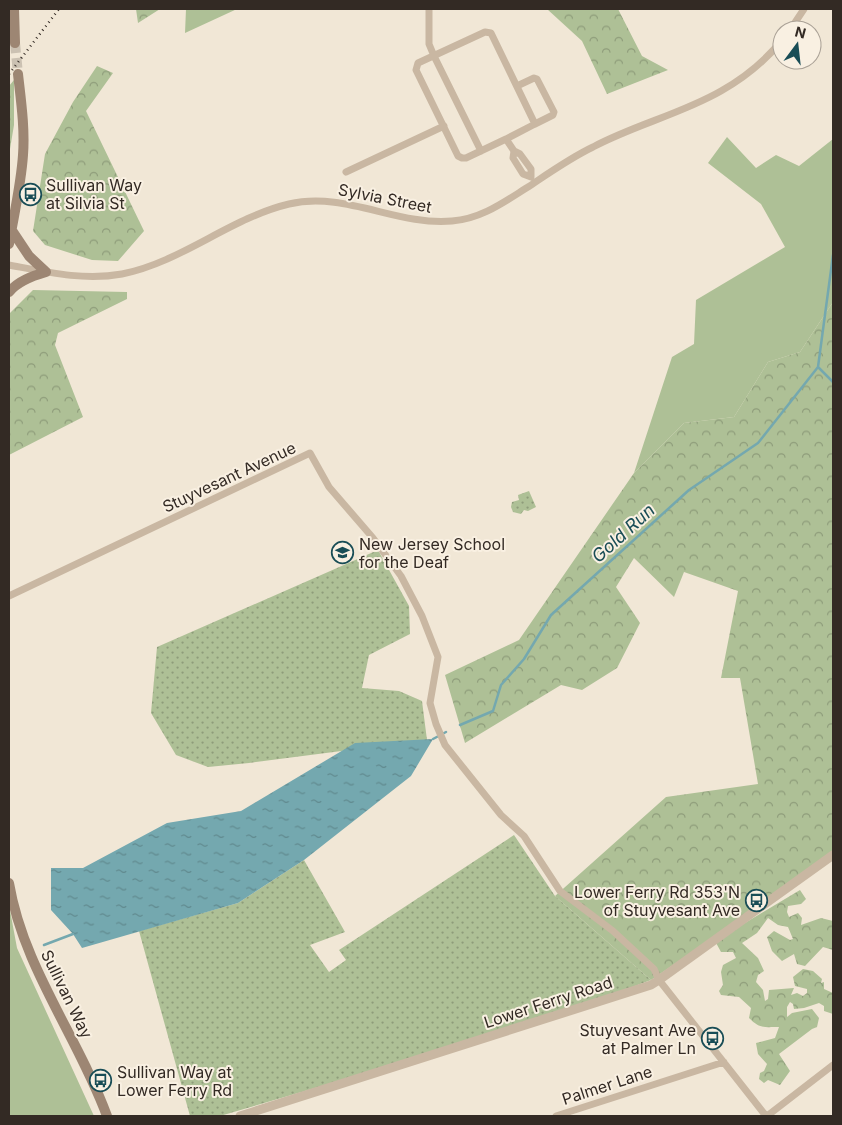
<svg xmlns="http://www.w3.org/2000/svg" width="842" height="1125" viewBox="0 0 842 1125" font-family="Inter,sans-serif">
<style>
.grass{fill:#aec096}
.forest{fill:url(#forest-crowns)}
.park{fill:url(#park-dots)}
.water{fill:url(#water-ripples)}
.lines{fill:none;stroke-linecap:round;stroke-linejoin:round}
.stream{stroke:#74a8af;stroke-width:2.5}
.secondary-tunnel{stroke:#cbc1b2;stroke-width:10;stroke-dasharray:10 5;stroke-linecap:butt}
.minor{stroke:#c9b7a2;stroke-width:7}
.tertiary{stroke:#c9b7a2;stroke-width:9}
.secondary{stroke:#9d8673;stroke-width:10}
.rail{stroke:#332a24;stroke-width:2.5;stroke-dasharray:1 4;stroke-linecap:butt}
.labels{text-anchor:middle;dominant-baseline:central;stroke-width:4;stroke-linejoin:round;paint-order:stroke}
.poi-label{font-size:16px;fill:#332a24;stroke:#f9f0e2;text-anchor:start}
.street-label{font-size:16px;fill:#332a24;stroke:#f9f0e2}
.water-label{font-size:18px;font-style:italic;fill:#194d56;stroke:#f9f0e2}
</style>
<defs>
<pattern id="forest-crowns" width="20" height="18" patternUnits="userSpaceOnUse" patternTransform="scale(1.25)"><rect width="20" height="18" fill="#aec096"/><path d="M2 6a3 3 0 1 1 6 0M12 15a3 3 0 1 1 6 0" fill="none" stroke="#8e9c7a"/></pattern>
<pattern id="park-dots" width="8" height="8" patternUnits="userSpaceOnUse" patternTransform="scale(1.25)"><rect width="8" height="8" fill="#aec096"/><path d="M2 2h.1M6 6h.1" fill="none" stroke="#8e9c7a" stroke-width="1.8" stroke-linecap="round"/></pattern>
<pattern id="water-ripples" width="26" height="14" patternUnits="userSpaceOnUse" patternTransform="scale(1.25)"><rect width="26" height="14" fill="#74a8af"/><path d="M2 4q2-2 4 0t4 0M15 11q2-2 4 0t4 0" fill="none" stroke="#60898e"/></pattern>
</defs>
<rect width="100%" height="100%" fill="#f1e7d6"/>
<!-- grass -->
<path class="grass" d="M186 9H237L185 33Z
M727 137 756 168 776 155 799 166 833 139V302L800 352 768 362 734 417 684 423 634 473 672 357 694 344 696 300 785 247 761 204 708 163Z
M9 905 17 948 94 1116H9Z"/>
<!-- forest -->
<path class="forest" d="M136 9H160L138 23Z
M547 9H618L642 56 668 70 607 94 582 41Z
M97 66 113 73 86 111 144 231 118 261 92 260 45 245 33 231 45 154 73 102Z
M14 80V125L9 155V86Z
M33 290 127 292V299L58 333 55 345 83 417 9 455V314Z
M833 302V857L651 980 555 896 666 797 758 784 740 678H721L738 591 684 572 674 597 634 558 616 587 640 623 617 668 582 690 561 685 465 743 445 675 519 640 634 473 684 423 734 417 768 362 800 352Z
M800 890 806 899 801 904 788 906 787 912 789 917 798 913 802 918 801 925 821 918 833 921V950L823 947 805 966 797 964 794 954 782 961 772 951 767 937 774 931 790 940 793 939 788 927 778 925 768 918 757 933 742 943 758 958 764 971 758 975 756 982 763 990 765 1001 768 999 769 990 794 988 791 995 797 993 803 996 807 993V989L795 986 793 977 803 969 813 971 822 979 821 983 824 982V989L833 993V1014L824 1011V1006L819 1003 804 1008 794 1009 793 1004 790 1002 787 1007V1017L792 1013 812 1009 819 1018 817 1027 812 1029 779 1054 790 1071 780 1085 768 1080 764 1083 759 1079 760 1073 764 1071 767 1064 758 1054 756 1043 775 1038 779 1027C764 1027 760 1029 749 1018L751 1008 739 997 721 995 719 991 723 985 721 972 723 965 736 958 733 952H721L715 941Z"/>
<!-- park -->
<path class="park" d="M529 491 536 507 528 511 524 510 521 514 513 512 511 507 512 502 519 500 518 495Z
M378 550 409 606 410 634 369 655 362 688 399 691 422 701 427 740 249 763 208 767 176 755 151 713 157 647Z
M514 835 555 896 651 980 540 1022 220 1116H190L139 931 238 903 304 860 345 932 310 945 329 972 346 960 339 950Z"/>
<!-- water -->
<path class="water" d="M433 739 411 776 304 860 238 903 82 948 73 934 51 910V868H83L167 823 241 811 355 743Z"/>
<g class="lines">
<!-- stream -->
<path class="stream" d="M818 367 833 382
M460 725 493 711 501 685 524 659 551 615 689 490 758 443 818 367 833 255
M433 739 446 732
M44 945 73 934"/>
<!-- secondary-tunnel -->
<path class="secondary-tunnel" d="M15 43 18 74"/>
<!-- minor -->
<path class="minor" d="M429 9V44L434 56 481 151
M790 30 804 9
M517 86 534 78 537 79 554 112 553 115 535 124
M506 139 535 124 491 33 485 32 418 63 416 70 458 156 462 158H466L506 139 514 151 520 154 531 169V177L523 174 513 158 514 151
M346 172 444 126
M9 265C46 272 84 281 122 274 182 262 230 218 289 204 345 191 397 226 452 221 481 219 504 202 528 187 549 173 570 158 593 147 634 125 681 114 721 91 744 78 766 60 782 40
M9 596 310 453 329 487 373 538 401 576 422 616 438 657 430 703 436 724 445 745 501 815 524 836 560 891 613 931 654 969 659 980 766 1116
M556 1116 724 1062
M767 1116 833 1065"/>
<!-- tertiary -->
<path class="tertiary" d="M240 1116 651 985 659 980 833 855"/>
<!-- secondary -->
<path class="secondary" d="M14 9 15 43
M9 244C14 214 21 185 23 155 25 128 21 101 18 74
M9 292C18 281 32 276 46 272L29 256 11 229
M9 883C23 967 78 1037 107 1116"/>
<!-- rail -->
<path class="rail" d="M9 74 59 9"/>
</g>
<!-- icons -->
<defs>
<symbol id="bus-ring" viewBox="-11 -11 22 22"><circle r="9.5" fill="#f9f0e2" stroke="#194d56" stroke-width="1.5"/><path d="M-5-6H5V4H4V6H2V4H-2V6H-4V4H-5ZM-3.5-4V0h7V-4ZM-3.5 1.2v1.5H-2V1.2ZM2 1.2v1.5H3.5V1.2Z" fill="#194d56"/></symbol>
<symbol id="school-ring" viewBox="-11 -11 22 22"><circle r="9.5" fill="#f9f0e2" stroke="#194d56" stroke-width="1.5"/><path d="M0-5L7-2L0 1L-7-2ZM-4 1L0 2.5L4 1V4Q0 6-4 4Z" fill="#194d56"/></symbol>
</defs>
<g fill-rule="evenodd">
<use href="#bus-ring" x="18" y="182" width="25" height="25"/>
<use href="#school-ring" x="330" y="540" width="25" height="25"/>
<use href="#bus-ring" x="744" y="888" width="25" height="25"/>
<use href="#bus-ring" x="700" y="1026" width="25" height="25"/>
<use href="#bus-ring" x="88" y="1068" width="25" height="25"/>
</g>
<g class="labels">
<!-- poi labels -->
<g class="poi-label">
<text x="46" y="185">Sullivan Way<tspan x="46" dy="18">at Silvia St</tspan></text>
<text x="359" y="544">New Jersey School<tspan x="359" dy="18">for the Deaf</tspan></text>
<text x="740" y="892" text-anchor="end">Lower Ferry Rd 353'N<tspan x="740" dy="18">of Stuyvesant Ave</tspan></text>
<text x="696" y="1030" text-anchor="end">Stuyvesant Ave<tspan x="696" dy="18">at Palmer Ln</tspan></text>
<text x="117" y="1072">Sullivan Way at<tspan x="117" dy="18">Lower Ferry Rd</tspan></text>
</g>
<!-- street labels -->
<g class="street-label">
<text transform="translate(385 198) rotate(11)">Sylvia Street</text>
<text transform="translate(229 477) rotate(-25)">Stuyvesant Avenue</text>
<text transform="translate(67 994) rotate(64)">Sullivan Way</text>
<text transform="translate(548 1002) rotate(-18)">Lower Ferry Road</text>
<text transform="translate(607 1085) rotate(-18)">Palmer Lane</text>
</g>
<!-- water labels -->
<g class="water-label">
<text transform="translate(623 533) rotate(-42)">Gold Run</text>
</g>
</g>
<!-- border -->
<rect width="842" height="1125" fill="none" stroke="#332a24" stroke-width="20"/>
<!-- north arrow -->
<g transform="translate(797 45) rotate(15)"><circle r="24" fill="#f9f0e2" stroke="#aaa196"/>
<path d="M0-4L9 19L0 12L-9 19Z" fill="#194d56"/>
<text y="-8" font-size="14" font-weight="bold" text-anchor="middle" fill="#332a24">N</text>
</g>
</svg>
